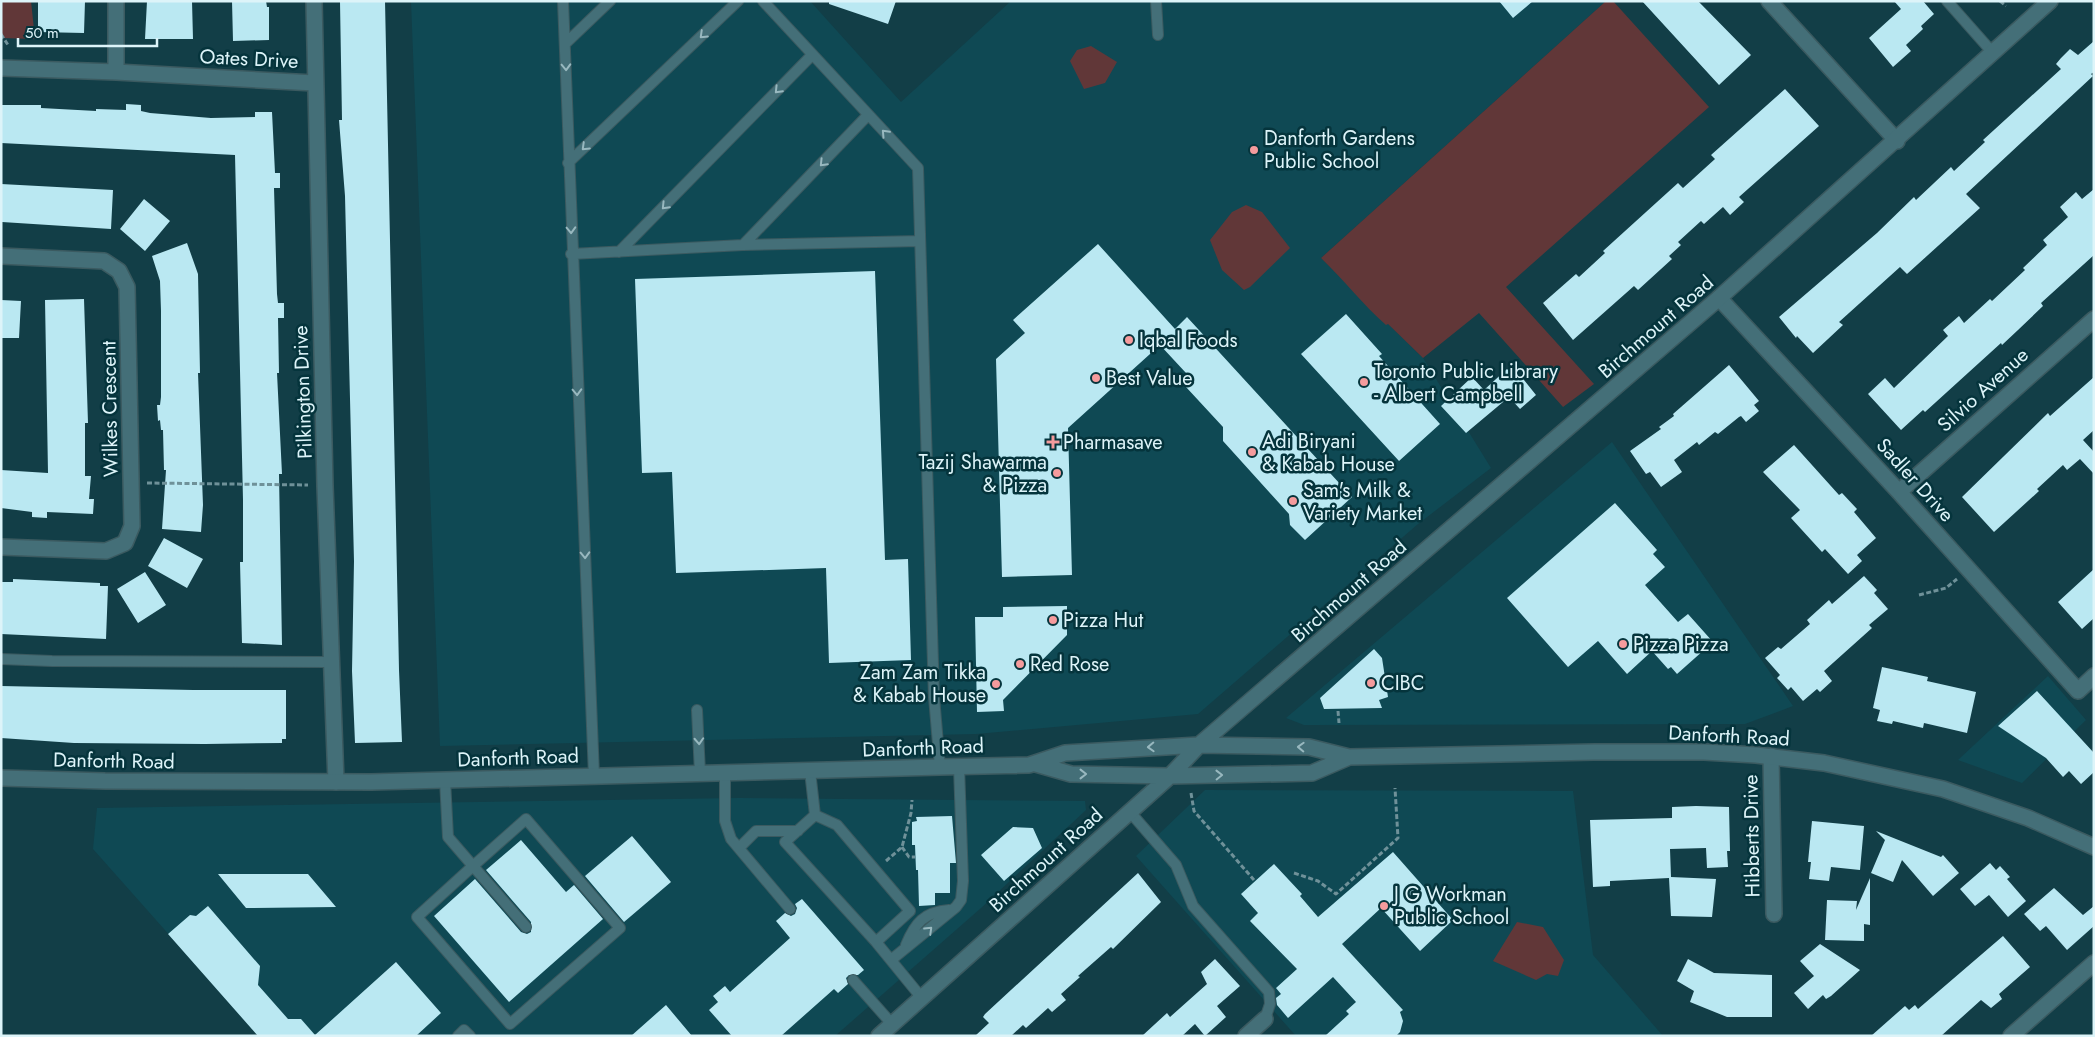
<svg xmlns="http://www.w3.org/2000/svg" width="2095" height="1037" viewBox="0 0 2095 1037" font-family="Jost,sans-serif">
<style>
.built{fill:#0f4954}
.green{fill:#613738}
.building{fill:#bae8f2}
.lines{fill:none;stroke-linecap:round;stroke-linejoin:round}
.lane-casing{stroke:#3b5a60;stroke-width:12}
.street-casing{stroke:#3b5a60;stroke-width:18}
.secondary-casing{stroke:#3b5a60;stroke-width:18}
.path{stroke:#6f9199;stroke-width:3;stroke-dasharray:5 2.5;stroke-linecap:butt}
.lane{stroke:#446f78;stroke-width:10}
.street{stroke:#446f78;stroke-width:15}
.secondary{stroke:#446f78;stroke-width:15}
.oneway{stroke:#98b8bf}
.poi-dot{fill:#f59b9d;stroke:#05343c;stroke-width:2}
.labels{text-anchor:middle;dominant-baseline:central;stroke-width:5;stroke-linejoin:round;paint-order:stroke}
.street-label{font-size:20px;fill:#ddf4f9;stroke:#05343c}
.poi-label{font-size:20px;fill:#ddf4f9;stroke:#05343c;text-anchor:start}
</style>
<rect width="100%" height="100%" fill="#123e47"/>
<!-- built -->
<path class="built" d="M411 1H810L901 102 1011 1H1606L1321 258 1423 358 1491 468 1418 524 1198 714 976 734 440 746Z
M1612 442 1793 706 1745 724 1304 725 1286 718Z
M2048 676 2086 720 2022 783 1958 760Z
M1205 790 1573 791 1593 955 1663 1036H1296L1136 856Z
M739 798 1085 801 1086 810 981 908 835 1036H259L93 849 97 808Z"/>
<!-- green -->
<path class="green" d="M1 1H31L35 39 1 38Z
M1606 1H1613L1709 107 1506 287 1594 384 1563 407 1479 313 1423 358 1388 324 1386 325C1363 305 1344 280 1321 258Z
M1091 46 1117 62 1105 83 1084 89 1070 61 1077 50Z
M1246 205 1262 212 1290 248 1250 287 1244 290 1222 270 1210 240 1232 212Z
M1517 922 1543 927 1564 960 1558 976 1547 974 1536 980 1493 961Z"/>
<!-- building -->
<path class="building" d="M38 1H85L84 33 38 32Z
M147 1H192L193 39H145Z
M232 1H266L267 7H269V40L233 41Z
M385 1 399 670 402 742 355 743 352 671 354 561 345 196 339 120H342L340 2Z
M829 1H896L888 24 829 4Z
M1499 1H1533L1513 18Z
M1642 1H1698L1751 55 1719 85Z
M1894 1H1923L1934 14 1921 26 1923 29 1906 45 1911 51 1893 67 1869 38 1901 9Z
M2094 41V72L2091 74 2093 76 1966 194 1980 208 1907 274 1900 267 1839 322 1843 325 1813 353 1797 336 1796 338 1779 317 1877 233 1914 197 1916 200 1951 167 1954 171 1985 142 1983 140 2061 69 2056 64 2061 58 2070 49 2078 55Z
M1785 89 1819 126 1739 197 1744 202 1730 215 1723 207 1704 224 1701 221 1678 242 1681 245 1669 256 1672 259 1638 290 1634 286 1573 340 1543 303 1576 274 1579 277 1605 253 1603 251 1678 183 1683 188 1715 159 1711 155Z
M126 104 141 105V111L150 113 211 118 255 117V112H272L275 173H280V188H274L277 294 278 303H284V318H278L279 373H277L282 474H279L282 645 242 643 240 562H243V500L235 155 1 143V105H41V108L96 111V109L126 110Z
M1 184 113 190 111 229 2 222Z
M2094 189V255L2041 303 2043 306 2018 330 2002 345 2001 343 1925 412 1923 410 1901 430 1868 394 1885 378 1894 388 1948 336 1943 330 1959 316 1964 323 1990 299 1992 301 2025 270 2023 268 2047 245 2043 240 2068 217 2060 207 2076 192 2082 199Z
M144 199 170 221 145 251 120 229Z
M187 243 198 274 200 373H198L203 505 201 532 162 529 166 470H164L163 430H161L160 420 158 421 157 405H160L161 397V311L160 281 152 256Z
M1098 244 1175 329 1187 317 1352 497 1305 540 1290 525 1289 514 1223 441V427L1186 387V373L1160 345 1068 428 1072 575 1002 577 996 359 1025 333 1013 320Z
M875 271 885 560 908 559 911 660 829 663 826 568 676 573 672 472 642 473 635 279Z
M84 299 88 423H85V476H91L89 499H94L93 514 47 512V518L32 517V512L1 508V470L48 473 45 300Z
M1 300 21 301 19 338H1Z
M1346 314 1382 354 1379 356 1440 424 1399 461 1301 354Z
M1729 365 1759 401 1754 405 1759 411 1746 422 1741 416 1739 417 1718 434 1715 432 1699 445 1697 442 1674 460 1682 472 1661 487 1650 472 1646 474 1630 451 1661 429 1659 427 1674 416 1673 414Z
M1507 369 1512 374 1516 370 1536 395 1520 409 1509 397 1466 433 1441 406 1472 377 1484 390Z
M2094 377V430L2083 440 2094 452V474L2080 459 2067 470 2063 465 2037 489 2039 491 1994 532 1962 497 2048 413 2050 416Z
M1794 445 1839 495 1842 493 1857 509 1854 512 1876 538 1857 555 1862 561 1848 574 1825 549 1822 552 1791 518 1800 510 1763 472Z
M1615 503 1657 550 1653 554 1665 567 1645 585 1678 622 1688 614 1713 642 1677 674 1671 667 1668 669 1652 651 1627 674 1598 641 1568 667 1507 598Z
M164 538 203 559 187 588 148 566Z
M2094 569V618L2082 629 2058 602Z
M145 572 166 605 138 623 117 589Z
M1864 576 1877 590 1874 593 1888 609 1869 625 1872 628 1824 671 1832 681 1820 692 1817 689 1803 701 1791 687 1788 690 1777 678 1780 675 1765 658 1778 647 1781 649 1810 624 1807 620 1829 600 1832 604Z
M13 579 100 583V586H108L106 639 1 634V582H13Z
M1067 606V635L1003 700 1004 711 977 712 975 617H1003V607Z
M1374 649 1382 658 1388 697 1379 700 1382 708 1324 709 1320 698Z
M1882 667 1928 677 1927 681 1976 692 1967 733 1924 723 1923 728 1893 721 1892 724 1877 721 1880 710 1873 708Z
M1 686 193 690H286V739H282V743L205 744 74 743 1 738Z
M2037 691 2094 753V772L2081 784 2069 771 2063 777 2046 758 1998 726Z
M1696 806 1729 807 1730 851H1727L1728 867 1707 868 1706 848 1670 849 1671 877 1716 879 1712 917 1671 916 1669 878 1610 881V886L1593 887 1590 820 1672 818V807Z
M952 816 956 863H950V893H935V905L919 906 918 870H916L915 845H912V822L917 821 916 817Z
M1812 821 1864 826 1860 870 1831 867 1829 881 1809 879 1811 862H1808Z
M1013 827 1033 828 1042 848 1004 881 981 855Z
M1876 831 1941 857 1943 855 1959 873 1933 896 1902 860 1893 882 1871 873 1885 840Z
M632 836 671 882 624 922 585 876Z
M521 840 566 892 574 885 603 919 509 1002 434 916 475 879 521 932 527 934 531 932V922L486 870Z
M1393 852 1453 920 1420 951 1381 908 1342 944 1403 1010 1400 1012 1403 1021 1400 1032 1396 1036H1325L1349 1014 1346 1011 1356 1002 1333 977 1288 1018 1277 1005 1276 998 1281 994 1276 988 1297 969 1250 921 1258 913 1241 894 1274 864 1302 894 1300 896 1318 917Z
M1990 863 1996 870 2000 866 2010 877 2007 879 2026 901 2008 917 1989 895 1975 906 1960 889Z
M1138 873 1161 902 1113 949 1111 947 1078 976 1080 977 1061 994 1066 1000 1052 1012 1048 1008 1026 1028 1023 1025 1011 1036H975L989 1023 983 1017 985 1014Z
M218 874H308L336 907 246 908Z
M1870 878V925L1864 924V941L1825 940 1827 900 1857 901 1856 910Z
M2054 888 2083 915 2094 906V926L2067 950 2046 926 2040 931 2024 914Z
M802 899 864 970 858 975H849L846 978 848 984 838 993 834 989 781 1036H732L709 1010 718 1002 713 996 725 986 730 992 790 938 776 921 785 913 791 916 795 914 797 908 795 904Z
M208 906 260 966 258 985 288 1019H301L315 1035 396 962 441 1013 416 1036H258L168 934 190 915 196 916Z
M2003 936 2030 967 1999 994 2002 999 1991 1008 1981 1000 1941 1036H1871L1905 1006 1909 1010 1915 1005 1918 1009Z
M1820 944 1860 970 1831 996 1826 999 1823 995 1808 1009 1794 993 1814 976 1800 961Z
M1215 959 1240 986 1217 1006 1226 1017 1205 1036 1195 1024 1182 1036H1142L1167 1013 1170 1017 1207 984 1201 972Z
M1688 959 1714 973 1772 975V1017H1727L1690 1002 1694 991 1677 981Z
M666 1005 692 1036H631Z"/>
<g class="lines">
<defs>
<path id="lane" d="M563 1 594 776
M763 1 918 168 934 697 940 767
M1156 1 1158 35
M1947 1 1993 53
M565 44 610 1
M568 163 738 1
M743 245 868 115
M619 252 812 55
M571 254 743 245 920 241
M1 659 52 661 331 662
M697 710 700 773
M810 771 815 815 837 825 910 911 876 942
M725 773V821L731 839 790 909
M445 780 448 837 473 866 526 819 620 928 510 1024 417 917 473 866 526 927
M1130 812 1176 865 1193 906 1269 992 1270 1004 1265 1019
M815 815 785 842 876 942 921 997
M739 848 756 831H798
M906 945C915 923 924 912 949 910
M891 960 956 907 961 900 963 881 959 767
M853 980 892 1024
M458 1036 464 1030 470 1036"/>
<path id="street" d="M116 1V72
M314 1 325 486 336 782
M1769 1 1897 141
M1 68 116 72 314 83
M1 256 104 261 119 271 127 287 132 526 125 543 106 551 1 547
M1719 298 1899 492 2078 691 2094 676
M1899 492 2094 319
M1771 756 1774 914
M1246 1036 1265 1019
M2011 1036 2094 963"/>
<path id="secondary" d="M1036 764 1071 774 1170 776 1312 773 1349 757
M1 778 105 781 371 782 940 767 1029 765 1065 753 1199 745 1309 747 1349 757 1594 752H1704L1756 755 1824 763 1943 789 2028 818 2094 847
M879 1036 1170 776 1199 745 1719 298 2050 1"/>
</defs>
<!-- lane casing -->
<use href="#lane" class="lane-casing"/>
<!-- street casing -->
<use href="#street" class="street-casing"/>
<!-- secondary casing -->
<use href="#secondary" class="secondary-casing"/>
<!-- path -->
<path class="path" d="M2000 1 2006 6
M1 34 8 45
M147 483 308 485
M1919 595 1946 588 1957 579
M1338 711 1339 723
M1191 793 1194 811 1254 880
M902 847 909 857H915
M886 861 902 847 911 813 912 800
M1294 873 1318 881 1336 894 1398 838 1395 788"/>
<!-- lane -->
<use href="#lane" class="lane"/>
<!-- street -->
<use href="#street" class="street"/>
<!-- secondary -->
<use href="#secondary" class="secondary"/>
</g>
<!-- one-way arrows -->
<defs><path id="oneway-chevron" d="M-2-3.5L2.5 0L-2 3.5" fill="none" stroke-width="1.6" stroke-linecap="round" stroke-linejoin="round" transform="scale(1.25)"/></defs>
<g class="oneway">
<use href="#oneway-chevron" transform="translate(703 35) rotate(136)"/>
<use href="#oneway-chevron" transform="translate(566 67) rotate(88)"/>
<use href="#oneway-chevron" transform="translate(778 90) rotate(134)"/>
<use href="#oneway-chevron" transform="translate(885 133) rotate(-133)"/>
<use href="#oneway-chevron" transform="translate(585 147) rotate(136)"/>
<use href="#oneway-chevron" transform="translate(823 163) rotate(134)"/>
<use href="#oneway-chevron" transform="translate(665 206) rotate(134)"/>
<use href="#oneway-chevron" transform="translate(571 230) rotate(88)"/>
<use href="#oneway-chevron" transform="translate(577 392) rotate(88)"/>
<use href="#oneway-chevron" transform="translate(585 555) rotate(88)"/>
<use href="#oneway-chevron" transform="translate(699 741) rotate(87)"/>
<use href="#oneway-chevron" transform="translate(1151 747) rotate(178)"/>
<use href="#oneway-chevron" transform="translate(1301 747) rotate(-178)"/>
<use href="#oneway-chevron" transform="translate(1083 774)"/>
<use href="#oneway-chevron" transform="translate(1219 775) rotate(-1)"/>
<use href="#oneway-chevron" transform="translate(929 930) rotate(-44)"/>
</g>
<!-- markers -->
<g class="poi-dot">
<circle cx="1254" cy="150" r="5"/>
<circle cx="1129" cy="340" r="5"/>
<circle cx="1096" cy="378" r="5"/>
<circle cx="1364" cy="382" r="5"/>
<path d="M1050.5 434.5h5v5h5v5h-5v5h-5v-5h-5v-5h5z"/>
<circle cx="1252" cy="452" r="5"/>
<circle cx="1057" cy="473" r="5"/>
<circle cx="1293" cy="501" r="5"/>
<circle cx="1053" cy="620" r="5"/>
<circle cx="1623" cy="644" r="5"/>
<circle cx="1020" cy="664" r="5"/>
<circle cx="1371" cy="683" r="5"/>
<circle cx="996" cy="684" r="5"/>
<circle cx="1384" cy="906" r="5"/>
</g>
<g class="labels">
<!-- street labels -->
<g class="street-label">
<text transform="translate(249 59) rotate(3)">Oates Drive</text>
<text transform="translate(1656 327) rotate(-41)">Birchmount Road</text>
<text transform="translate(1983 390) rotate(-42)">Silvio Avenue</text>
<text transform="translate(303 392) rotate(-92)">Pilkington Drive</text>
<text transform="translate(110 409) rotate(-91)">Wilkes Crescent</text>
<text transform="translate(1915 480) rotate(48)">Sadler Drive</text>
<text transform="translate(1349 591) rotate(-41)">Birchmount Road</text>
<text transform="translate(1729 736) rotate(3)">Danforth Road</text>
<text transform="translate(923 748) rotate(-2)">Danforth Road</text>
<text transform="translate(518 758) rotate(-2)">Danforth Road</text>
<text transform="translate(114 761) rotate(1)">Danforth Road</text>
<text transform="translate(1752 836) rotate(-91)">Hibberts Drive</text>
<text transform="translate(1046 860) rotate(-42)">Birchmount Road</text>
</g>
<!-- poi labels -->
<g class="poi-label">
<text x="1264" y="138">Danforth Gardens<tspan x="1264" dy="23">Public School</tspan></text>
<text x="1139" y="340">Iqbal Foods</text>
<text x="1374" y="371">Toronto Public Library<tspan x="1374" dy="23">- Albert Campbell</tspan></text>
<text x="1106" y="378">Best Value</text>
<text x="1262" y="441">Adi Biryani<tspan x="1262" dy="23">&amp; Kabab House</tspan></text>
<text x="1063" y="442">Pharmasave</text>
<text x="1047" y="462" text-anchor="end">Tazij Shawarma<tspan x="1047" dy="23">&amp; Pizza</tspan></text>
<text x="1303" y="490">Sam's Milk &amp;<tspan x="1303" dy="23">Variety Market</tspan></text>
<text x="1063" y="620">Pizza Hut</text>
<text x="1633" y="644">Pizza Pizza</text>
<text x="1030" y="664">Red Rose</text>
<text x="986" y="672" text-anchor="end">Zam Zam Tikka<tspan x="986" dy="23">&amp; Kabab House</tspan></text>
<text x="1381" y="683">CIBC</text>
<text x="1394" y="894">J G Workman<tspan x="1394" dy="23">Public School</tspan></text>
</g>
</g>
<!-- border -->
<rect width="2095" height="1037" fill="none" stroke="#ddf4f9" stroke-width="5"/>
<!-- scale -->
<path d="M18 38v8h139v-8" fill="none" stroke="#ddf4f9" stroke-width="2.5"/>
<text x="25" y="38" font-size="15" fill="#ddf4f9" stroke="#05343c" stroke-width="4" paint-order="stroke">50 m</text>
</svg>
